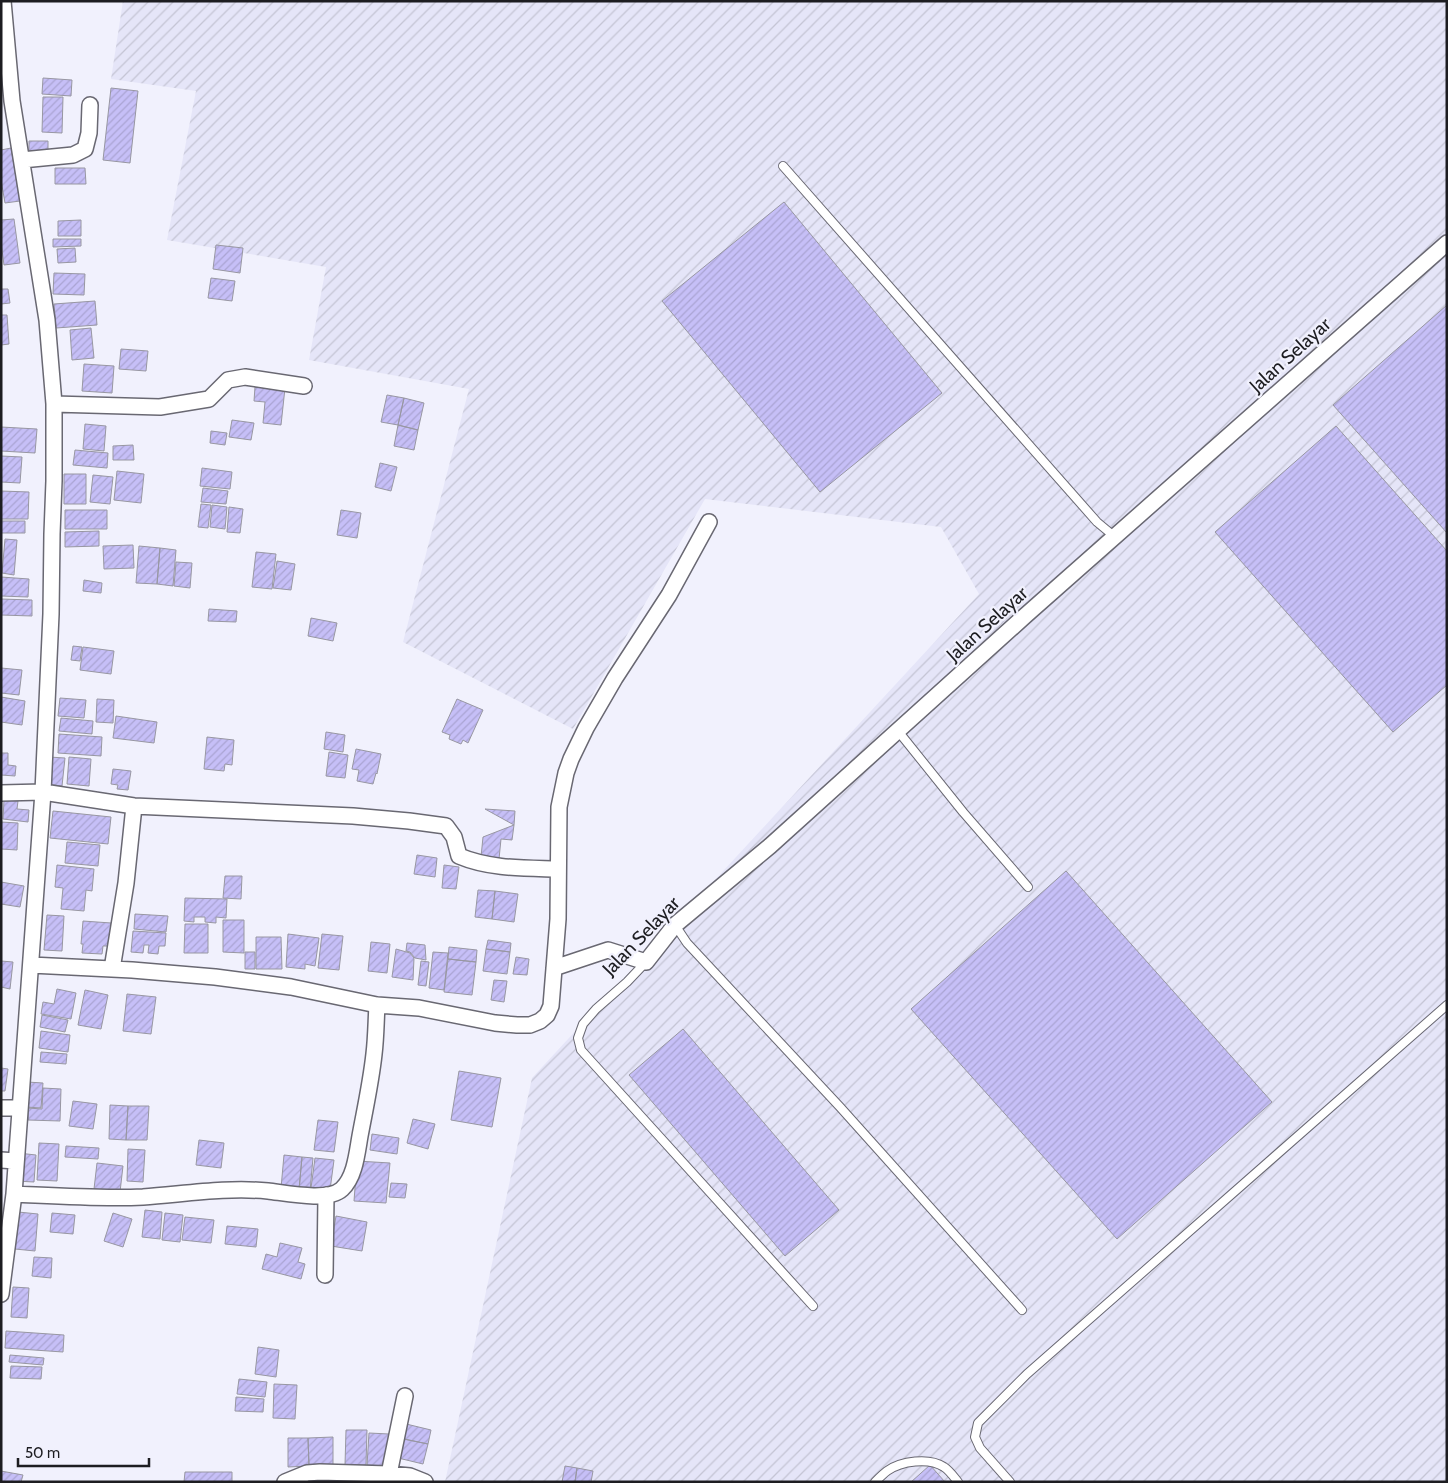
<svg xmlns="http://www.w3.org/2000/svg" width="1448" height="1483" viewBox="0 0 1448 1483" font-family="Cabin,sans-serif">
<style>
.industrial{fill:url(#industrial-furrows)}
.building{fill:url(#building-hatch);stroke:#9897a2}
.lines{fill:none;stroke-linecap:round;stroke-linejoin:round}
.lane-casing{stroke:#696872;stroke-width:10}
.street-casing{stroke:#696872;stroke-width:18}
.lane{stroke:#fff;stroke-width:8}
.street{stroke:#fff;stroke-width:15}
.labels{text-anchor:middle;dominant-baseline:central;stroke-width:4.5;stroke-linejoin:round;paint-order:stroke}
.street-label{font-size:19px;fill:#1d1d21;stroke:#f1f1fd}
</style>
<defs>
<pattern id="industrial-furrows" width="10" height="10" patternUnits="userSpaceOnUse" patternTransform="scale(1.25)"><rect width="10" height="10" fill="#e5e5f8"/><path d="M-1 1l2-2M0 10L10 0M9 11l2-2" fill="none" stroke="#c4c4d4"/></pattern>
<pattern id="building-hatch" width="6" height="6" patternUnits="userSpaceOnUse" patternTransform="scale(1.25)"><rect width="6" height="6" fill="#c6bff7"/><path d="M-1 1l2-2M0 6l6-6M5 7l2-2" fill="none" stroke="#aaa4d3"/></pattern>
</defs>
<rect width="100%" height="100%" fill="#f1f1fd"/>
<!-- industrial -->
<path class="industrial" d="M123 1H1447V1482H445L532 1078 979 594 941 527 705 499 573 729 403 642 469 389 309 360 326 267 167 240 196 91 111 79Z"/>
<!-- building -->
<path class="building" d="M43 78 72 80 71 96 42 94Z
M111 88 138 91 130 163 103 160Z
M43 97H63L62 133 42 132Z
M29 141H48V152H29Z
M11 148 20 201 5 203 1 180V150Z
M55 168H85L86 184H55Z
M784 202 942 393 820 492 662 301Z
M14 219 20 263 4 265 1 242V220Z
M81 220V236H58V221Z
M53 239H81V246L53 247Z
M216 245 243 248 240 273 213 269Z
M75 248 76 262 58 263 57 249Z
M54 273 85 274 84 295 53 294Z
M211 278 235 281 232 301 208 298Z
M1 289H8L10 303 1 304Z
M95 301 97 325 56 328 54 304Z
M1447 305V533L1333 405Z
M1 315H7L9 344 1 345Z
M91 328 94 358 72 360 70 330Z
M121 349 148 351 146 371 119 369Z
M84 364 114 366 112 393 82 391Z
M267 386 285 388 281 425 263 423 265 402 254 401 255 387 267 388Z
M387 395 404 398 398 425 381 422Z
M404 398 424 403 418 430 398 425Z
M232 420 254 423 251 440 229 437Z
M85 424 106 426 104 451 83 449Z
M398 425 418 430 414 450 394 446Z
M1336 426 1447 551V685L1393 732 1215 532Z
M1 427 37 429 35 453 1 451Z
M211 431 227 433 225 445 210 443Z
M133 445 134 460H113V446Z
M75 450 108 453 107 468 73 465Z
M1 456 22 457 20 483 1 482Z
M380 463 397 467 391 491 375 487Z
M202 468 232 472 230 489 200 486Z
M117 471 144 474 141 503 114 500Z
M64 474H86V504H64Z
M93 475 113 477 110 504 90 502Z
M203 488 228 491 226 504 201 502Z
M1 491 29 492 28 519H1Z
M201 504 211 505 208 528 198 527Z
M212 505 227 507 225 529 210 527Z
M229 507 243 509 240 533 227 532Z
M65 510H107V529H65Z
M341 510 361 513 357 538 337 535Z
M1 521H25V533H1Z
M99 531V546L65 547V532Z
M5 539 17 540 14 575 2 573Z
M133 545 134 568 104 569 103 546Z
M139 546 160 548 157 584 136 583Z
M160 548 176 550 173 586 157 584Z
M256 552 276 554 272 589 252 587Z
M277 561 295 564 291 590 273 588Z
M176 562 192 563 190 588 174 586Z
M1 577 29 579 28 597 1 596Z
M84 580 102 583 101 593 83 591Z
M1 599 32 600V616L1 615Z
M209 609 237 611 236 622 208 621Z
M311 618 337 623 333 641 308 636Z
M73 646 82 647 80 661 71 660Z
M83 647 114 651 111 674 80 670Z
M1 668 22 670 19 695 1 693Z
M1 697 25 701 22 725 1 722Z
M60 698 86 700 84 718 58 716Z
M97 699 114 700 113 723 96 722Z
M457 699 483 710 468 743 463 740 461 744 449 739 450 735 442 732Z
M116 716 157 722 154 743 113 738Z
M61 718 93 721 92 734 59 731Z
M326 732 345 735 343 752 324 749Z
M59 734 102 737 101 756 58 753Z
M207 737 234 740 232 765 225 764 224 771 204 769Z
M356 749 381 754 377 774 376 773 373 784 357 781 359 770 352 769Z
M329 752 348 755 345 778 326 776Z
M1 753H8V765L16 766 15 776 1 775Z
M49 757 65 758 62 786 46 784Z
M69 757 91 759 89 786 67 784Z
M113 769 131 771 128 790 117 789 118 785 111 784Z
M4 800 18 801 17 809 29 810 28 822 3 819Z
M485 809 515 811 514 825Z
M53 811 111 817 108 844 50 838Z
M1 822 18 823 17 850 1 849Z
M514 825 512 840 501 839 499 859 481 857 483 837Z
M67 842 100 845 98 866 65 863Z
M417 855 437 858 435 877 414 874Z
M57 865 94 869 92 891 86 890 84 911 61 909 63 888 55 887Z
M444 865 459 867 456 889 442 888Z
M1066 871 1272 1102 1117 1239 911 1009Z
M225 876H242L241 899 223 898Z
M1 882 24 886 20 907 1 904Z
M478 890 495 891 492 919 475 917Z
M495 891 518 894 514 922 492 919Z
M185 898 227 899 226 918 216 917V923L205 922V917H194V922L184 921Z
M135 914 168 916 166 932 134 929Z
M47 915 64 916 62 951 44 950Z
M223 920H244V953L223 952Z
M83 921 111 923 109 946H103L102 954 82 953 83 944H81Z
M185 924H208V953H184Z
M133 931 166 933 165 946H159L158 954 148 953 149 945H144L143 953 131 952Z
M288 934 319 938 315 966 305 964V969L286 967Z
M322 934 343 936 339 970 318 968Z
M256 937H281L282 969H256Z
M488 940 511 943 510 952 486 949Z
M371 942 390 944 387 973 368 971Z
M407 943 425 945 426 960 415 958 410 952 406 951Z
M449 947 477 950 476 962 448 959Z
M396 949 410 953 414 958 413 980 392 977Z
M486 949 510 952 507 974 483 971Z
M245 952H255V969H245Z
M433 952 448 953 444 990 429 988Z
M516 957 529 959 527 975 513 974Z
M448 959 476 962 472 995 444 992Z
M1 961 13 962 10 989 1 987Z
M421 961 429 962 426 986 418 985Z
M494 980 507 981 504 1002 491 1000Z
M57 989 76 993 71 1019 41 1014 43 1002 54 1004Z
M85 990 108 995 101 1029 78 1025Z
M127 994 156 997 151 1034 123 1031Z
M42 1015 68 1020 65 1032 40 1027Z
M683 1029 839 1210 785 1256 629 1075Z
M41 1031 70 1035 68 1052 39 1048Z
M41 1052 67 1054 66 1064 40 1062Z
M1 1068 8 1069 5 1091H1Z
M459 1071 501 1078 492 1127 451 1120Z
M27 1082 43 1083 41 1108 26 1107Z
M43 1088 61 1089 60 1121 28 1120V1108L42 1109Z
M73 1101 97 1104 93 1129 69 1126Z
M110 1105 128 1106 126 1140 109 1139Z
M128 1106H149L147 1140H126Z
M413 1119 435 1124 428 1149 407 1143Z
M318 1120 338 1122 334 1152 314 1150Z
M372 1134 399 1138 397 1154 370 1150Z
M199 1140 224 1143 221 1168 196 1165Z
M39 1143 59 1144 57 1181 37 1180Z
M66 1146 99 1148 98 1159 65 1157Z
M128 1149 145 1150 143 1182 127 1181Z
M18 1153 36 1155 34 1182 16 1181Z
M284 1155 302 1157 299 1190 281 1188Z
M302 1157 313 1158 310 1191 299 1190Z
M315 1158 334 1160 330 1190 311 1188Z
M357 1161 390 1163 386 1203 354 1201Z
M97 1163 123 1166 120 1192 94 1189Z
M391 1183 407 1184 405 1198 389 1197Z
M145 1210 162 1212 160 1239 142 1237Z
M18 1212 38 1214 35 1251 15 1249Z
M52 1213 75 1215 73 1234 50 1232Z
M113 1213 132 1219 123 1247 104 1241Z
M165 1213 183 1215 180 1242 162 1240Z
M336 1216 367 1222 362 1251 331 1246Z
M185 1217 214 1220 211 1243 182 1240Z
M227 1226 258 1229 256 1247 225 1244Z
M280 1243 302 1248 298 1262 305 1264 301 1279 262 1269 266 1254 277 1257Z
M34 1257 52 1258 51 1278 32 1276Z
M13 1287 29 1288 27 1318 11 1317Z
M6 1331 64 1335 63 1352 5 1348Z
M258 1347 279 1350 276 1377 255 1374Z
M10 1355 44 1358 43 1365 9 1362Z
M11 1366 42 1367 41 1379 10 1378Z
M239 1379 267 1382 265 1397 237 1394Z
M274 1384 297 1385 295 1419 273 1418Z
M236 1397 264 1399 263 1412 235 1411Z
M402 1423 431 1430 428 1444 399 1438Z
M346 1430H367L366 1465H345Z
M369 1433 389 1434 388 1466 367 1465Z
M333 1437V1465L309 1466 308 1438Z
M288 1438H308L309 1466 288 1467Z
M399 1438 428 1444 423 1464 394 1457Z
M930 1465 945 1482H911Z
M565 1466 577 1468 575 1482H562Z
M577 1468 593 1471 591 1482H575Z
M1 1471 23 1475 21 1482H1Z
M185 1472H232V1482H184Z"/>
<g class="lines">
<defs>
<path id="lane" d="M783 166 1097 522 1115 537
M898 731 963 812 1028 887
M675 925 687 943 840 1107 1022 1310
M646 962 627 982 596 1009 583 1024 578 1038 581 1050 813 1306
M875 1482C879 1478 883 1474 887 1471 901 1461 929 1457 944 1467 949 1470 954 1477 958 1482
M1010 1482 980 1448 975 1437 978 1423 1027 1374 1447 1005"/>
<path id="street" d="M22 160 73 155 85 149 89 133 90 105
M54 404 160 407 209 399 228 380 245 377 304 386
M1 793 43 792 134 806 353 816 409 821 446 826 454 837 459 856C490 869 524 868 557 869
M31 965 132 970 215 977 291 987 377 1005 419 1008 495 1023 517 1025H530L540 1021 547 1015 551 1006 558 919 559 807 566 773 571 759 586 728 615 678 669 595 709 522
M554 968 608 950 646 962 675 925 770 846 1026 615 1447 243
M112 969 126 883 134 806
M1 1108H20
M1 1160 16 1161
M14 1194C57 1196 100 1199 143 1197 185 1194 226 1187 268 1191 286 1193 328 1202 342 1189 355 1177 357 1153 360 1136 365 1109 371 1082 374 1054 376 1038 376 1021 377 1005
M325 1275 326 1195
M1 1294 14 1194 43 792 51 614 52 534 54 481V404L47 320 12 101 3 1
M389 1474 405 1396
M285 1482 307 1473 320 1472 389 1474 410 1476 425 1482"/>
</defs>
<!-- lane casing -->
<use href="#lane" class="lane-casing"/>
<!-- street casing -->
<use href="#street" class="street-casing"/>
<!-- lane -->
<use href="#lane" class="lane"/>
<!-- street -->
<use href="#street" class="street"/>
</g>
<g class="labels">
<!-- street labels -->
<g class="street-label">
<text transform="translate(1290 355) rotate(-42)">Jalan Selayar</text>
<text transform="translate(987 624) rotate(-42)">Jalan Selayar</text>
<text transform="translate(641 936) rotate(-46)">Jalan Selayar</text>
</g>
</g>
<!-- border -->
<rect width="1448" height="1483" fill="none" stroke="#1d1d21" stroke-width="5"/>
<!-- scale -->
<path d="M18 1458v8h131v-8" fill="none" stroke="#1d1d21" stroke-width="2.5"/>
<text x="25" y="1458" font-size="15" fill="#1d1d21" stroke="#f1f1fd" stroke-width="4" paint-order="stroke">50 m</text>
</svg>
